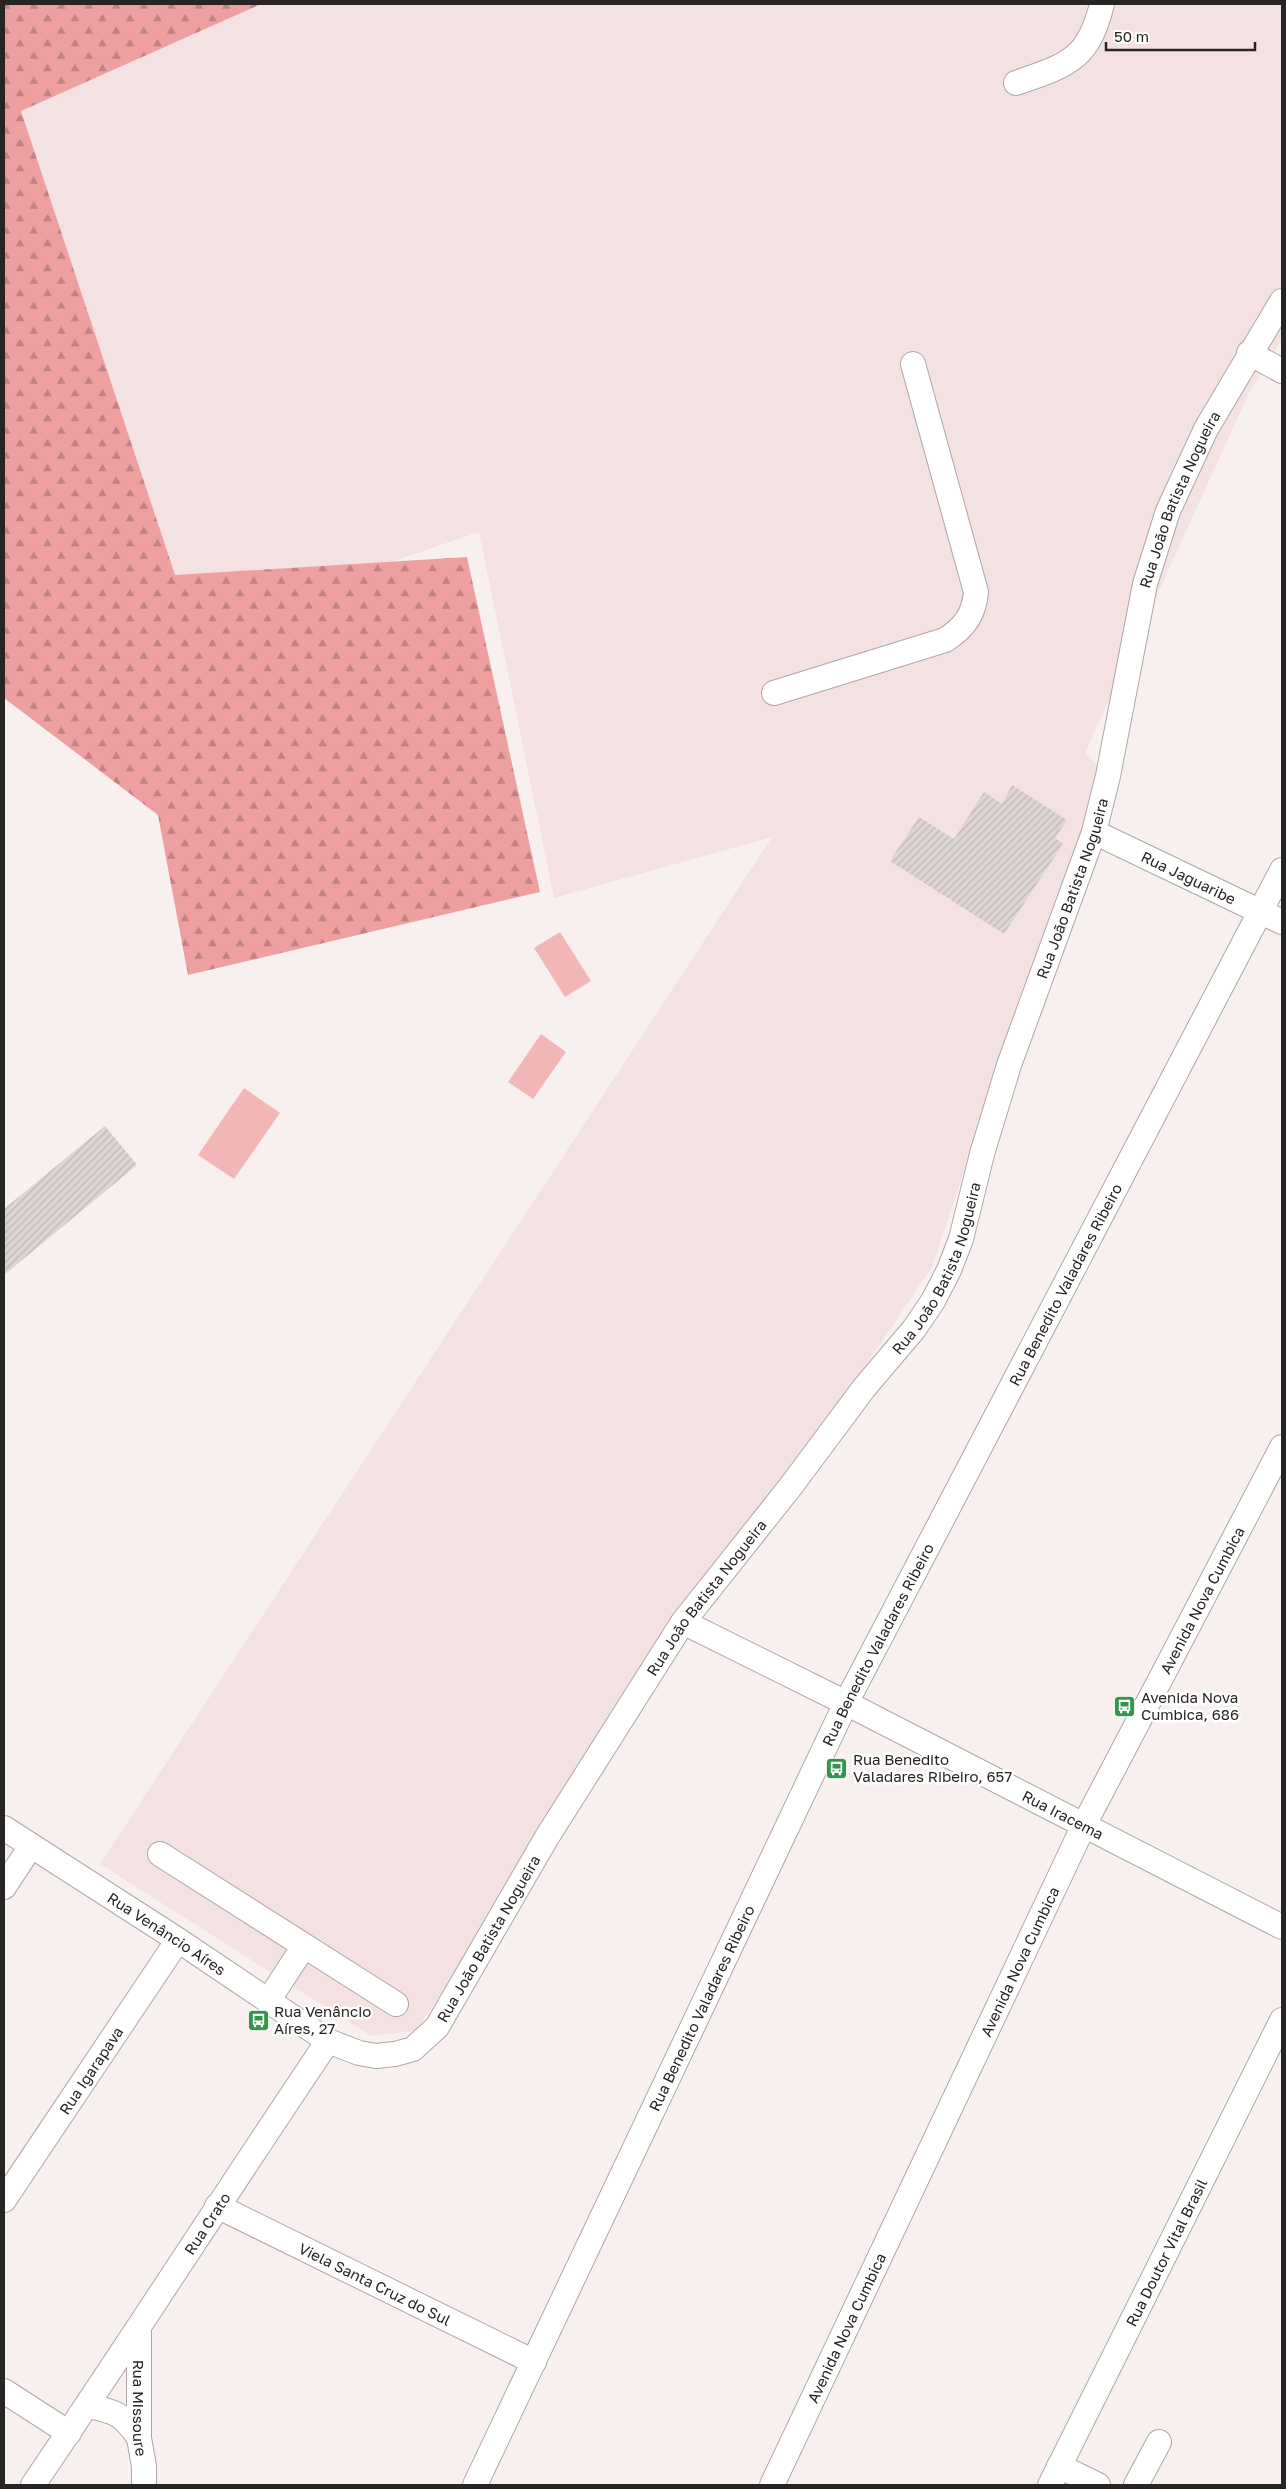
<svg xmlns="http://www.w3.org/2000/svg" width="1286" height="2489" viewBox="0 0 1286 2489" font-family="'Golos Text',sans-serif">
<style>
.built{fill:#f4e2e2}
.green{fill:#f2b6b6}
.forest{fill:url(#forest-firs)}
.building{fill:url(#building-hatch)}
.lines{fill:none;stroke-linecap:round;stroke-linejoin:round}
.minor-casing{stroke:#afa6a6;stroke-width:26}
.minor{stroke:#fff;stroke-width:24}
.labels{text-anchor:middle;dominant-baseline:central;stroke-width:5;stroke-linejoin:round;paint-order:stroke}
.street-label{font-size:15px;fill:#272424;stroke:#fff}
.poi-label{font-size:15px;fill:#272424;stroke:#fff;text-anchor:start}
</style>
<defs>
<pattern id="forest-firs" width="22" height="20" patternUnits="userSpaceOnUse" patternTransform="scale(1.25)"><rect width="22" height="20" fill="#eea0a1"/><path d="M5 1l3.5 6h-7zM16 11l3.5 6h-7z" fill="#c18283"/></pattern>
<pattern id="building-hatch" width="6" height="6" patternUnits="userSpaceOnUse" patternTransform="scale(1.25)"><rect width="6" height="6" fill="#ddd4d4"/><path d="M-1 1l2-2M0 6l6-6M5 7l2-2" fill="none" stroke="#beb6b6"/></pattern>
</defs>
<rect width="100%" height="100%" fill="#f8f0ef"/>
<!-- built -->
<path class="built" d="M4 4H1282V340L1249 393 1085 753 1102 769 1075 857 1034 962 932 1267 416 2031 371 2036 100 1864 772 837 554 898 479 532 164 639 91 604Z"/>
<!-- green -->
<path class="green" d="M560 932 591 981 565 997 534 948Z
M541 1034 566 1052 533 1099 508 1082Z
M244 1088 280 1113 234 1179 198 1155Z"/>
<!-- forest -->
<path class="forest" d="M4 4H261L21 111 175 575 467 557 540 892 188 975 158 815 4 698Z"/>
<!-- building -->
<path class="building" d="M1012 785 1067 820 1055 838 1063 844 1004 934 890 861 919 817 954 839 984 792 1002 804Z
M105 1126 137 1165 4 1275V1209Z"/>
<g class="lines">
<defs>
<g id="minor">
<path d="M1016 83C1067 65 1088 61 1102 4"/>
<path d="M1249 353 1282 371"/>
<path d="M774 693 945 640C964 628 974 615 976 592L913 364"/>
<path id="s1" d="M1094 832 1282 922"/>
<path id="s2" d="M683 1622 846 1703 1282 1927"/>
<path id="s3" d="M4 1828 178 1940 328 2041 359 2053 376 2056 395 2054 413 2049 437 2027 547 1837 683 1622 791 1486 864 1388 914 1329 933 1301 949 1270 961 1239 982 1154 1009 1065 1094 832 1108 776 1145 584 1168 511 1206 429 1282 301"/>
<path d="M160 1854 396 2004"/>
<path d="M4 1887 31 1846"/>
<path d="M268 2001 304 1946"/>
<path id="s4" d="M4 2200 178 1940"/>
<path id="s5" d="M217 2206 534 2362"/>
<path id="s6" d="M139 2329V2438L144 2466V2485"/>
<path d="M4 2391 69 2433"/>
<path d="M87 2406C115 2411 123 2414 139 2438"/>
<path d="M1059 2466 1098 2485"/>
<path id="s7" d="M33 2485C133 2338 229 2188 328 2041"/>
<path id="s8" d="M475 2485 846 1703 1282 870"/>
<path id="s9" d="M772 2485 1084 1825 1282 1447"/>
<path id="s10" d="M1050 2485 1282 2020"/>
<path d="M1136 2485 1159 2442"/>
</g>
</defs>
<!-- minor casing -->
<use href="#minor" class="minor-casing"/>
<!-- minor -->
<use href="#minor" class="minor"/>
</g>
<!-- icons -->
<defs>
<symbol id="bus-square" viewBox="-11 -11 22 22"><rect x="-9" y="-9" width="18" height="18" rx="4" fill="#32964b" stroke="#fff"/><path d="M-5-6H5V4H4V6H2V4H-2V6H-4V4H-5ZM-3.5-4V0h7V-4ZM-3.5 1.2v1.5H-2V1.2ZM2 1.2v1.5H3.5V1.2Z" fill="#fff"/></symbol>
</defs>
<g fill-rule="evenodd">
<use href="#bus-square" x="1112" y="1694" width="25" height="25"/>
<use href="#bus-square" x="824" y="1756" width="25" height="25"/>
<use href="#bus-square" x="246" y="2008" width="25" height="25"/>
</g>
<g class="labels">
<!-- street labels -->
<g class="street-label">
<text stroke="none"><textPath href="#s3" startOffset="2231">Rua João Batista Nogueira</textPath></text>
<text stroke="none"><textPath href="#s1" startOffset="105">Rua Jaguaribe</textPath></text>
<text stroke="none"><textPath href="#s3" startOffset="1826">Rua João Batista Nogueira</textPath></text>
<text stroke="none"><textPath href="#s3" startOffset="1421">Rua João Batista Nogueira</textPath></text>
<text stroke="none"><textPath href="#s8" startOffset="1338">Rua Benedito Valadares Ribeiro</textPath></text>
<text stroke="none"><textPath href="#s3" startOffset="1016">Rua João Batista Nogueira</textPath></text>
<text stroke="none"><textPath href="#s9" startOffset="984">Avenida Nova Cumbica</textPath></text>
<text stroke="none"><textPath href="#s8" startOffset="932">Rua Benedito Valadares Ribeiro</textPath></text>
<text stroke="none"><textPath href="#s2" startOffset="426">Rua Iracema</textPath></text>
<text stroke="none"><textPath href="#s3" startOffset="194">Rua Venâncio Aíres</textPath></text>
<text stroke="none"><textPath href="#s3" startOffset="611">Rua João Batista Nogueira</textPath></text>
<text stroke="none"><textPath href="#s9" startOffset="579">Avenida Nova Cumbica</textPath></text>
<text stroke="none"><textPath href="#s8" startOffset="528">Rua Benedito Valadares Ribeiro</textPath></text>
<text stroke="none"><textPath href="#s4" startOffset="156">Rua Igarapava</textPath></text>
<text stroke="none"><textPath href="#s7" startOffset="314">Rua Crato</textPath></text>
<text stroke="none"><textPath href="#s10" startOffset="260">Rua Doutor Vital Brasil</textPath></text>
<text stroke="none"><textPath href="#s5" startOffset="176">Viela Santa Cruz do Sul</textPath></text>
<text stroke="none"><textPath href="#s9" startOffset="174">Avenida Nova Cumbica</textPath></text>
<text stroke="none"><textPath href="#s6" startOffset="79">Rua Missoure</textPath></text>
</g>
<!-- poi labels -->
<g class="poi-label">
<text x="1141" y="1697">Avenida Nova<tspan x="1141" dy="17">Cumbica, 686</tspan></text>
<text x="853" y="1759">Rua Benedito<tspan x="853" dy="17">Valadares Ribeiro, 657</tspan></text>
<text x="274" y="2011">Rua Venâncio<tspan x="274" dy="17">Aíres, 27</tspan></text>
</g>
</g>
<!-- border -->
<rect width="1286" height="2489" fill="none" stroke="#272424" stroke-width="10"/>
<!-- scale -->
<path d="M1106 42v8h149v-8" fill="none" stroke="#272424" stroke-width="2.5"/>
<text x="1114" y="42" font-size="15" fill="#272424" stroke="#ffffff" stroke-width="4" paint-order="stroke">50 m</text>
</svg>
